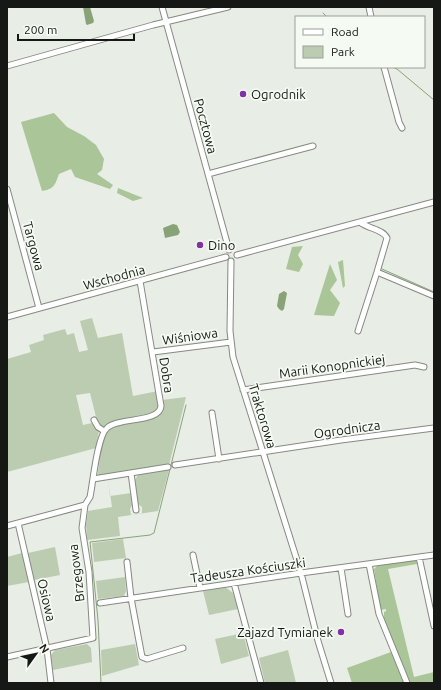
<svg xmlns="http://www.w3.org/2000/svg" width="441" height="690" viewBox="0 0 441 690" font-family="Ubuntu,sans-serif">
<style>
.green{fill:#bcccb1}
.forest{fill:#aac598}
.water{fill:#89a378}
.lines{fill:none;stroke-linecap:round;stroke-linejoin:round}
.stream{stroke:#89a378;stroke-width:1}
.minor-casing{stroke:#858a82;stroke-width:7}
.minor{stroke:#fff;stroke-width:5}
.poi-dot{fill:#7f32a3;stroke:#f5fbf2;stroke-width:1.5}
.labels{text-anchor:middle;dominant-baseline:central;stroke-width:3.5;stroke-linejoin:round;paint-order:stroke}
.poi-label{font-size:13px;fill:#161815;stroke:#f5fbf2;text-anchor:start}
.street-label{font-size:13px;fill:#161815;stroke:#f5fbf2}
</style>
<rect width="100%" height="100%" fill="#e8ede5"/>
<!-- green -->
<path class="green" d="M92 318 98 338 122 333 133 396 158 391 159 408 152 415 113 422 102 428 97 421 90 393 76 395 83 425 92 423 99 431 96 448 7 472V359L31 352 29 345 44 340 43 335 65 329 67 335 74 333 79 352 88 350 80 321Z
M186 397 169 465 98 476V473L103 434 112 427 158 415 163 407 162 400Z
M169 470 158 511 118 517 120 536 87 540 86 525 88 511 112 507 108 480 110 496 131 493 132 505 130 509 131 515 142 513V507L138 504 135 480 138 475Z
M123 539 126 558 94 562 92 543Z
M55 547 60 575 34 580 28 553Z
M22 553 29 582 7 586V557Z
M125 577 126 591 124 596 98 599 96 581Z
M225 587 233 593 238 609 209 615 203 591Z
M243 633 249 656 221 664 215 639Z
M87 644 91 648 92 662 53 670 51 655 55 650Z
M135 644 139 665 102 676 101 650Z
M288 650 296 683H265L259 658Z"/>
<!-- forest -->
<path class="forest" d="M54 113 67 127 84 136 96 145 104 159 102 170 97 174 113 185 110 189 75 177 71 169 59 174C55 185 54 189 42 191L21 122Z
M118 188 143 198 133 201 117 193Z
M303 246 298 255 303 264 299 272 286 269 292 247Z
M343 260 345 286 343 288 338 262Z
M330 264 337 280 330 290 340 303 334 316 314 315Z
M416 559 417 564 388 569 414 677 434 672V683H410L384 619V612L386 611V609L381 610 380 608 374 569 377 566Z
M391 652 404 683H352L347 668Z"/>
<!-- water -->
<path class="water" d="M83 7H90L94 21 93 23 87 25 86 24Z
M173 224 177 225 180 232 178 235 165 238 163 228Z
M284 291 287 293 284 309 282 311 279 309 277 306 279 294Z"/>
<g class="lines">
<!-- stream -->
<path class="stream" d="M323 13 327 17
M392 67 397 69 434 100
M382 269 434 292
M101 683 98 620 90 542 150 535 154 533 186 405"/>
<defs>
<path id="minor" d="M162 7 229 250
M369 7 371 17
M7 66 153 25 228 7
M384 67 399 122 402 128
M208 174 313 146
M7 189 39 308
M237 255 434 202
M231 261 230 331 233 357 301 573 318 641 331 683
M377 272 434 296
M7 317 226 257
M358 331 377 272 387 238C383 229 368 229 360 222
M153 352 231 342
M243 390 415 365 424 367
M212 413 219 459
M94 420 98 427 104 431
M175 465 341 440 434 428
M131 473 136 510
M93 479 168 467
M18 523 47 649 51 683
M7 526 85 505 90 497C93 483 97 437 107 428 118 417 160 423 161 406L140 281
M193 555 200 588
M419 557 434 626
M127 562 131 598 142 657 147 659 183 648
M369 564 379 614 407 683
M341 568 348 614
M234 583 261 683
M100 603 301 573 434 555
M7 657 93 638 89 572 82 528 85 505"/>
</defs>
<!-- minor casing -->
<use href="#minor" class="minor-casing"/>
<!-- minor -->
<use href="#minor" class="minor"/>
</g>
<!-- markers -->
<g class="poi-dot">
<circle cx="243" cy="94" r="4"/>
<circle cx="200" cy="245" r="4"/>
<circle cx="341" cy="632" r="4"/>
</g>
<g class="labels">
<!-- poi labels -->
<g class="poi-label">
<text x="251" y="94">Ogrodnik</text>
<text x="208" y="245">Dino</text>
<text x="333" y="632" text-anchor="end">Zajazd Tymianek</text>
</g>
<!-- street labels -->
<g class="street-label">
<text transform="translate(206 126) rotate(75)">Pocztowa</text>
<text transform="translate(34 246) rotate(75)">Targowa</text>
<text transform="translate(114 277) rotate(-15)">Wschodnia</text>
<text transform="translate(190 336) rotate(-8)">Wiśniowa</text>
<text transform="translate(332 366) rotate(-8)">Marii Konopnickiej</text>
<text transform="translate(167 375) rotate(81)">Dobra</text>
<text transform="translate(263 416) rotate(73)">Traktorowa</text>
<text transform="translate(347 429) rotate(-8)">Ogrodnicza</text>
<text transform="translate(248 570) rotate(-8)">Tadeusza Kościuszki</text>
<text transform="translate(76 573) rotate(-97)">Brzegowa</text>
<text transform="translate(47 600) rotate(77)">Osiowa</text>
</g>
</g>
<!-- border -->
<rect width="441" height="690" fill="none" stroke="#161815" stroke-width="16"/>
<!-- legend -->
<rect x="295" y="16" width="130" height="52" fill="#f5fbf2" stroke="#9ca09a"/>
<rect x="303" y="29" width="20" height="6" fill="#ffffff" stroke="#9ca09a"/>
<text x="331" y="36" font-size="12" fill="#161815">Road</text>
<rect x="303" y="46" width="20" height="12" fill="#bcccb1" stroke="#9ca09a"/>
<text x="331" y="56" font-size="12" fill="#161815">Park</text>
<!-- north arrow -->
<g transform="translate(36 654) rotate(57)" stroke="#f5fbf2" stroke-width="3" paint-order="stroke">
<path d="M0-3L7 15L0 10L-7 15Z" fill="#161815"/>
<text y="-6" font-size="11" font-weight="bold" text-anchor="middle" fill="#161815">N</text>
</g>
<!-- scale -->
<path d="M18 34v6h116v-6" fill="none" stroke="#161815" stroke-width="2"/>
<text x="24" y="34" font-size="12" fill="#161815" stroke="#f5fbf2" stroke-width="3" paint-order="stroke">200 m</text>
</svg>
